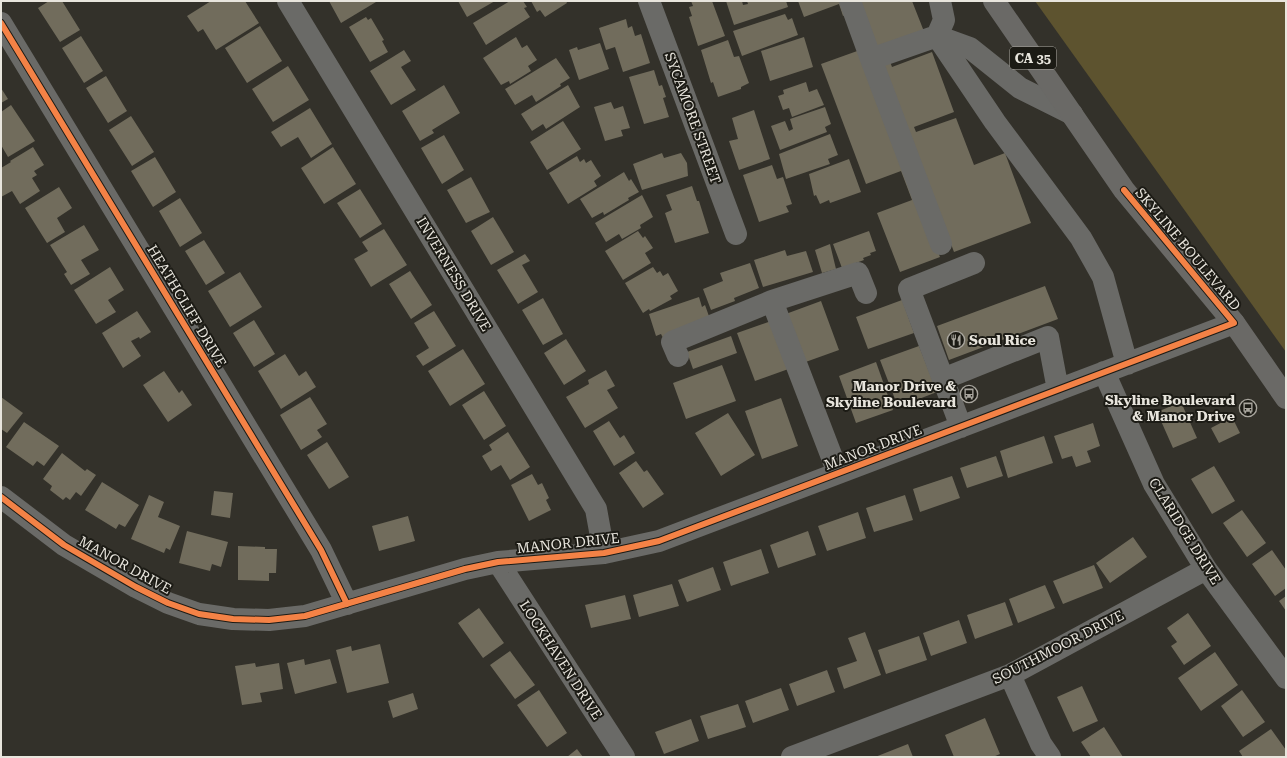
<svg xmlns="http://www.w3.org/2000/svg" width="1287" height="758" viewBox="0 0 1287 758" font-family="'Roboto Serif',serif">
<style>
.grass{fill:#5d532f}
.building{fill:#716c5c}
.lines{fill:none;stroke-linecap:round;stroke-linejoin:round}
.minor{stroke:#6a6a67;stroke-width:22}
.major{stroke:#6a6966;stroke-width:22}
.cycleway-casing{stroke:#1c1b15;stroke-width:8}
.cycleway{stroke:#f48246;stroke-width:6}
.labels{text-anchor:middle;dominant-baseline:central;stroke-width:4;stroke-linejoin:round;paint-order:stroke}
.shield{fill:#1c1b15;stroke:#aba8a1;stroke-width:1}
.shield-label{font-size:13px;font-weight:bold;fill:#e8e5dd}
.street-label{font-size:14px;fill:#e8e5dd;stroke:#1c1b15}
.poi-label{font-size:14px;font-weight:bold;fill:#e8e5dd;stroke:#1c1b15;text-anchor:end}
</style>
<rect width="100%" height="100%" fill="#33312a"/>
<!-- grass -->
<path class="grass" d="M1035 1H1286V352Z"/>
<!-- building -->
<path class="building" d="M49 1H62L80 30 60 42 38 8Z
M211 1H245L259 23 216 50 203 29 198 32 187 16Z
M329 1H375L376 2 341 23Z
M458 1H495L467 17Z
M510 1H523L527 7 524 8 530 17 486 45 473 23Z
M531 1H566L567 3 545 17 540 10 537 12Z
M691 1H712L725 36 698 46 689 17 692 16 689 7 693 6Z
M726 1H742L743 5 748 4 747 1H786L788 7 734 25Z
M798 1H912L925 34 885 48 892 67 932 52 954 112 914 127 916 132 956 118 974 165 1005 153 1031 223 954 252 948 236 934 242 940 257 900 272 877 213 912 200 901 171 866 184 821 64 860 50 847 14 843 16 839 4 804 17Z
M785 14 788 20 792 18 798 35 742 56 733 31Z
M366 17 368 20 371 18 384 40 382 41 388 52 370 62 349 27Z
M626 19 628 28 632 26 635 36 641 34 650 63 623 72 615 47 606 50 599 28Z
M260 26 282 61 247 83 225 48Z
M81 36 103 71 84 83 62 48Z
M516 37 522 48 527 45 537 60 528 66 531 71 510 84 509 81 501 85 483 58Z
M804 37 813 67 770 81 761 51Z
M728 40 734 57 739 56 749 83 741 87V89L718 97 713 82 711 83 701 50Z
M600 43 609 69 579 80 569 50 577 47 578 50Z
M404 50 411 61 401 67 416 90 391 105 370 71Z
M556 58 570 78 560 84 561 86 536 102 532 95 515 105 505 89Z
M288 66 309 100 273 122 252 89Z
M654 70 659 86 662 85 666 97 663 98 669 117 644 124 629 77Z
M106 76 127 111 108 123 86 88Z
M806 82 809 92 817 89 824 105 792 117 789 108 783 110 778 96 784 94 783 90Z
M444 85 460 113 432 130 434 133 420 141 402 111Z
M568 85 580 107 546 129 543 124 532 131 521 114Z
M1 88 8 99 1 103Z
M611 102 614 109 623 106 630 128 621 130 623 136 605 141 594 107Z
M11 105 35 141 8 157 1 145V112Z
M825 107 831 124 825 127 827 132 780 150 771 126 785 121 789 131 793 129 790 119Z
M310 108 332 144 311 158 298 137 281 147 271 132Z
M754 110 770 159 739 170 729 141 738 139 732 118Z
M131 116 154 152 132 166 109 130Z
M563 121 581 149 547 170 530 142Z
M830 134 838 155 828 159 830 164 786 179 779 154Z
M444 135 464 170 442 184 421 148Z
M33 147 44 165 34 171 37 175 32 178 40 191 20 204 12 191 1 197V168L11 162 10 161Z
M333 147 356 184 324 204 301 168Z
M662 153 664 158 681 153 687 163 688 176 642 190 633 164Z
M577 156 580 162 584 159 586 163 591 160 601 176 594 181 597 186 568 204 549 173Z
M155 157 176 192 153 207 131 171Z
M849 159 861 192 830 203 829 200 820 204 816 195 814 196 809 174Z
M772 165 777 179 783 177 792 204 786 206 789 212 759 222 743 175Z
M624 172 629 181 631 179 639 192 628 198 629 200 604 215 603 212 592 218 580 199Z
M471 177 490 212 466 223 447 190Z
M692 186 697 201H699L709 233 675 243 665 213 672 210 666 195Z
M59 187 72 208 57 218 65 232 47 243 25 208Z
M360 189 382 224 360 238 337 203Z
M642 195 653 217 640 225 641 228 622 239 619 234 606 242 595 223Z
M180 198 202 233 180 247 159 211Z
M493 217 514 252 491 265 471 231Z
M84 225 99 250 81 260 90 274 71 285 64 274 67 272 50 245Z
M384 229 407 265 371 287 354 259 368 251 362 242Z
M638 231 643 238 645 236 653 248 645 253 651 263 623 280 605 251Z
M869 231 876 251 870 253 871 255 863 258 864 260 842 268 833 244Z
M204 240 225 273 206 285 185 251Z
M830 244 836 269 822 273 815 250Z
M785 250 787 256 806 251 813 272 763 287 754 260Z
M525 254 530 261 522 265 538 292 518 304 497 270Z
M750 263 759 288 734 298 735 301 711 310 703 289 723 281 720 273Z
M110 267 124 290 108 300 116 312 96 324 74 290Z
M653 267 657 273 660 271 663 276 668 273 678 291 670 296 672 299 650 311 649 309 643 313 625 283Z
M410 271 432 305 411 319 389 284Z
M240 272 262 307 230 327 208 291Z
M1045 286 1058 319 949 360 937 326Z
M699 297 702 307 705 305 710 319 663 338 661 334 656 336 649 314Z
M543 298 563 334 543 345 522 310Z
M902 300 914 333 868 349 856 317Z
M821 301 839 350 800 364 783 315Z
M137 311 151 332 140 339 139 337 131 341 141 356 123 368 102 333Z
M434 311 456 346 423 366 416 356 429 348 414 323Z
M777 319 794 367 755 381 737 333Z
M254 320 275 354 254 367 233 333Z
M731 336 737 353 693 369 687 352Z
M566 339 586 371 564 385 544 353Z
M919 346 937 392 898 407 880 360Z
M463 349 485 384 450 406 428 371Z
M285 354 299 376 306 371 316 387 281 409 258 371Z
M876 362 893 410 856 423 839 376Z
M722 365 736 401 686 419 673 383Z
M606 370 615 386 607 390 618 408 585 428 566 397 589 384 588 380Z
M164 371 179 393 182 390 192 405 168 422 143 385Z
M484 391 506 426 484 440 462 405Z
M1 397 23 413 7 433 1 429Z
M310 397 327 424 317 430 322 437 301 450 280 415Z
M781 398 798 446 762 459 745 411Z
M1181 402 1197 438 1173 448 1157 412Z
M728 413 755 455 721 476 695 433Z
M1232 417 1240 433 1219 443 1211 428Z
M609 421 620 438 624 435 635 453 614 466 593 431Z
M24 422 59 446 44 466 37 461 33 466 6 447Z
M1093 423 1100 446 1087 451 1091 462 1076 467 1072 456 1062 459 1054 436Z
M508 432 530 467 510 480 501 465 491 471 482 456 492 450 489 445Z
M1044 436 1053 463 1008 478 1000 451Z
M327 442 349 477 329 489 307 455Z
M62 453 85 471 87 469 96 475 81 496 76 492 70 500 66 497 63 500 50 490 52 486 43 479Z
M996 456 1003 476 967 488 960 468Z
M636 461 644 472 647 470 664 494 643 508 619 473Z
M1214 466 1235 501 1212 514 1191 479Z
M532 474 538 485 542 483 549 498 546 500 551 510 529 521 511 485Z
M952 476 960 498 920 512 913 489Z
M102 482 139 505 125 527 119 524 116 529 85 510Z
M214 491 233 493 230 518 211 515Z
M149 495 164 502 158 517 180 526 170 550 166 548 164 553 131 539Z
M905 495 913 520 874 532 866 508Z
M1242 510 1266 543 1247 557 1223 523Z
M858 512 866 538 827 551 818 526Z
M408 516 415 541 379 551 372 526Z
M187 531 228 542 221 567 212 564 210 571 179 563Z
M808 531 816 555 778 568 770 545Z
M1133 537 1147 557 1110 583 1096 563Z
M238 546 265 547V549H277L276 573H269V581L238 580Z
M761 549 769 573 731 586 723 562Z
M1272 550 1286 570V588L1275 596 1252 564Z
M1094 565 1103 588 1063 604 1053 581Z
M713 567 721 590 687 602 678 580Z
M672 584 679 606 639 617 633 595Z
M1045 585 1055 608 1018 623 1009 599Z
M625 595 631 619 591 628 585 605Z
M1286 596V611L1279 601Z
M1005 602 1013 625 975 639 967 615Z
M479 608 504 643 483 658 458 623Z
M1188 613 1211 646 1184 665 1171 646 1177 642 1167 628Z
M959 620 967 643 931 656 923 633Z
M865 632 881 675 844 689 837 668 857 661 848 638Z
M919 636 927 660 886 674 878 650Z
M380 644 389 683 347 693 336 650 351 646 352 651Z
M510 651 535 685 515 699 490 665Z
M1215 652 1238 685 1201 711 1178 678Z
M304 659 305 665 330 659 337 683 295 694 287 663Z
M255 663 256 667 279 663 283 689 260 693 262 702 242 705 235 666Z
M827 670 835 692 797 706 789 684Z
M1082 686 1098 721 1073 732 1057 697Z
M781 688 789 710 753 723 745 701Z
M539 690 567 733 547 747 517 705Z
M1242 690 1265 722 1243 737 1221 706Z
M413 693 418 709 393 718 388 701Z
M738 704 746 727 708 739 700 716Z
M985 718 1000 754 993 757H954L945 735Z
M691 719 699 741 664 754 655 732Z
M1104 727 1123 757H1091L1081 742Z
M1271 729 1286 750V757H1243L1239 751Z
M908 744 913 757H875Z
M577 749 583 757H567Z"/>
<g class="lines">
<!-- minor -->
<path class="minor" d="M288 1 596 509 604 553
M649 1 736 234
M850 1 871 59 937 36 970 48 1020 88 1072 114
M1 23 321 550 347 604
M937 36 995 122 1081 238 1103 277 1127 364
M937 36 944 20 940 1
M871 59 941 244
M678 356 672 342 772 301
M1104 372 1154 484 1206 569 1286 678
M943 379 909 289 974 263
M961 427 943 379 1048 337 1058 390
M838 473 772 301 858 273 866 293
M1 497 64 545 136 587 168 603 199 614 233 619 269 620 305 616 465 569 498 562 604 553 659 541 1234 323
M498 562 624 757
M1010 675 1041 744 1050 757
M792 757 1010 675 1206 569"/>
<!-- major -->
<path class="major" d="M994 1 1124 190 1234 323 1286 398"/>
<defs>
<path id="cycleway" d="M1 23 321 550 347 604
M1 497 64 545 136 587 168 603 199 614 233 619 269 620 305 616 465 569 498 562 604 553 659 541 1234 323 1124 190"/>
</defs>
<!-- cycleway casing -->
<use href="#cycleway" class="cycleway-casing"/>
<!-- cycleway -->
<use href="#cycleway" class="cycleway"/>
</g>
<!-- icons -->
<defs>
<symbol id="restaurant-ring" viewBox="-11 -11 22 22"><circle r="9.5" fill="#1c1b15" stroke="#a9a69e" stroke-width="1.5"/><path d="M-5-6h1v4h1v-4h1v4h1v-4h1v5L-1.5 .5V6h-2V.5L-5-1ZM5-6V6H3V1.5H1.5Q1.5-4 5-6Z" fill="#a9a69e"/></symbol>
<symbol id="bus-ring" viewBox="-11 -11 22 22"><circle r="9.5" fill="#1c1b15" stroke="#a9a69e" stroke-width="1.5"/><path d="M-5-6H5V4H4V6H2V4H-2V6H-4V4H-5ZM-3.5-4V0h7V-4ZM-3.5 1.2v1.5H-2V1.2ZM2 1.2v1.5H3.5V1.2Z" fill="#a9a69e"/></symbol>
</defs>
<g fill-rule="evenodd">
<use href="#restaurant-ring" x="946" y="330" width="20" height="20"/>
<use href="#bus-ring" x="959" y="384" width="20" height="20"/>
<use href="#bus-ring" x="1238" y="398" width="20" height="20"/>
</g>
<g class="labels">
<!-- shield labels -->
<rect class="shield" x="1010" y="47" width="46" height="22" rx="3"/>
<g class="shield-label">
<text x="1033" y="58">CA 35</text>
</g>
<!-- street labels -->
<g class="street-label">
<text transform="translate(693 118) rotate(70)">SYCAMORE STREET</text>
<text transform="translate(1188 249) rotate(50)">SKYLINE BOULEVARD</text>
<text transform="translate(454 274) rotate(59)">INVERNESS DRIVE</text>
<text transform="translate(187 306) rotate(59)">HEATHCLIFF DRIVE</text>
<text transform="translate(873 447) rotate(-21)">MANOR DRIVE</text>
<text transform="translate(1185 531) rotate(58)">CLARIDGE DRIVE</text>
<text transform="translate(568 543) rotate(-6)">MANOR DRIVE</text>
<text transform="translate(125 565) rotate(29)">MANOR DRIVE</text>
<text transform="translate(1058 647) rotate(-27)">SOUTHMOOR DRIVE</text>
<text transform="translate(561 660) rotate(57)">LOCKHAVEN DRIVE</text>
</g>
<!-- poi labels -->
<g class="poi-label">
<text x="969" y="340" text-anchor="start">Soul Rice</text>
<text x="956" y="386">Manor Drive &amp;<tspan x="956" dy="16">Skyline Boulevard</tspan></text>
<text x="1235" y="400">Skyline Boulevard<tspan x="1235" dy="16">&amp; Manor Drive</tspan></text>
</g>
</g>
<!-- border -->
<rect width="1287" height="758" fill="none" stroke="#e8e5dd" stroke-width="4"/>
</svg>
